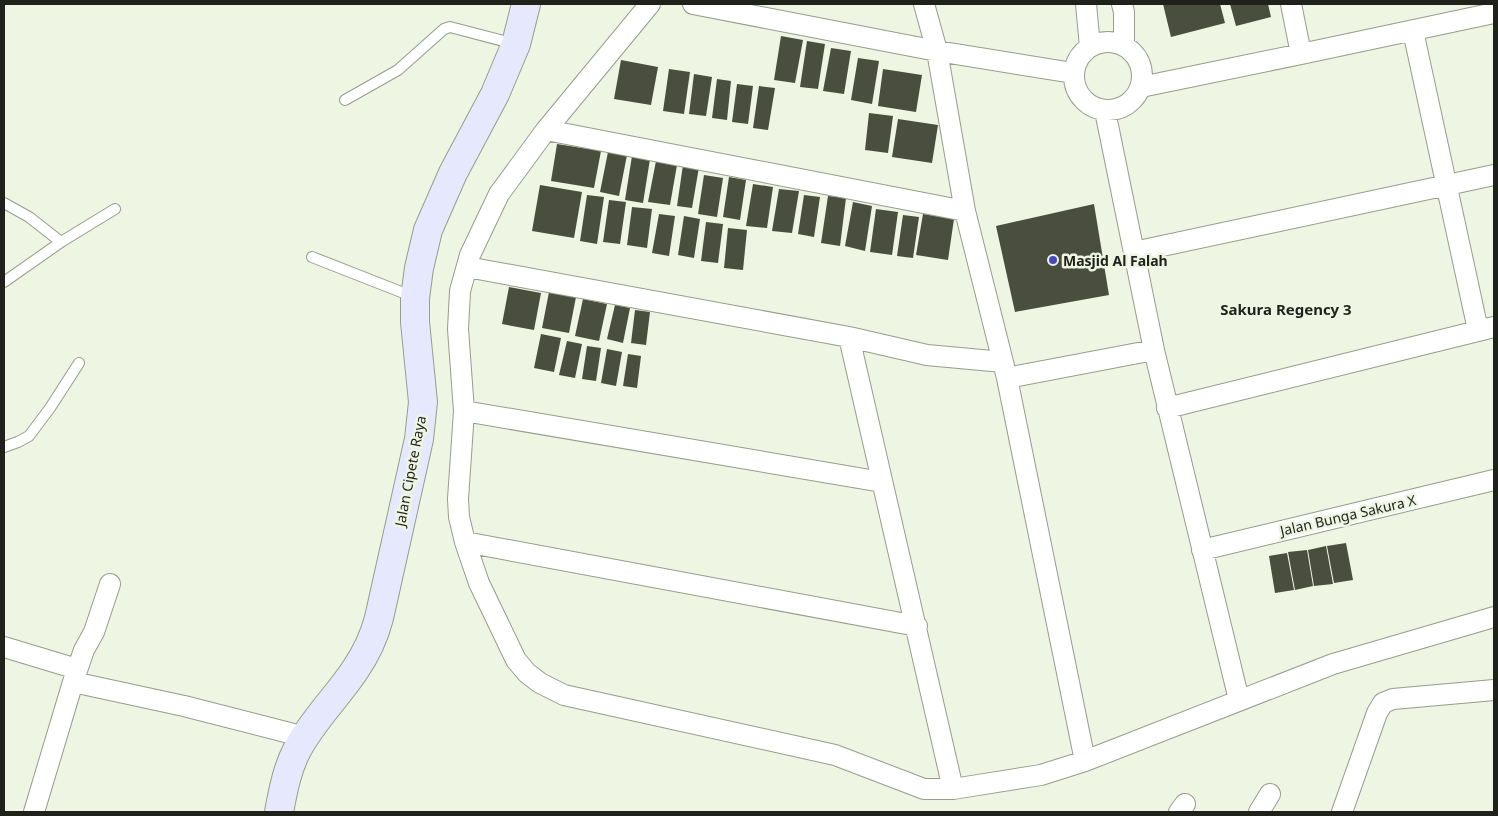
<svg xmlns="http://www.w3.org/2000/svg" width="1498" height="816" viewBox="0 0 1498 816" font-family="'Noto Sans',sans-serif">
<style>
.building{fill:#494e3f}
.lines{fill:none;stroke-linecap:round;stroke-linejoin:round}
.service-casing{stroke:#969d8b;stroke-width:12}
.minor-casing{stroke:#969d8b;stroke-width:22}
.secondary-casing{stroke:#969d8b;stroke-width:30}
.service{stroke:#fff;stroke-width:10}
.minor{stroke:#fff;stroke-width:20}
.secondary{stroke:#e6e9fe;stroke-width:28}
.poi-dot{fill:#4649be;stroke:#eef5e2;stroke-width:2}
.labels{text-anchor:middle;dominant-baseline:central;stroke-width:5;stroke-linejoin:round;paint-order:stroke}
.poi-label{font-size:14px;font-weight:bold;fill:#1f211a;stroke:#eef5e2;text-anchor:start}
.street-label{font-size:14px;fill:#1f211a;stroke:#eef5e2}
.neighbourhood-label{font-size:15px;font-weight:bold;fill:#1f211a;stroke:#eef5e2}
</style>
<rect width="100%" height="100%" fill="#eef5e2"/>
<!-- building -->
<path class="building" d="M1163 4H1220L1225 23 1171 37Z
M1230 4H1268L1271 17 1236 26Z
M781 36 803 40 795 83 774 80Z
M807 41 825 44 818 89 800 87Z
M831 48 851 51 844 94 823 91Z
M858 58 879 61 872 104 851 100Z
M621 60 658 67 651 105 614 99Z
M669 69 690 72 684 114 663 111Z
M883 69 922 75 916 112 878 106Z
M694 74 712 77 706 116 689 114Z
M717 79 731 81 727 120 712 118Z
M737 84 753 86 748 124 732 122Z
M759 86 775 88 768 130 753 128Z
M869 113 893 116 888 153 865 150Z
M898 119 938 125 932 163 892 157Z
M557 144 601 151 594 188 551 181Z
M608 152 627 155 619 196 600 192Z
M632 156 650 159 643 203 625 200Z
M656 161 677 165 670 205 648 202Z
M683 165 699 167 692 208 677 206Z
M704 175 723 178 717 217 698 214Z
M729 177 746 180 740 220 723 217Z
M753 184 773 187 767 228 746 226Z
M540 185 582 192 574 238 532 231Z
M779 189 799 191 792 233 772 231Z
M587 195 604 197 597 244 580 241Z
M804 195 820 197 814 237 798 234Z
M828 196 846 198 840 246 821 243Z
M609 200 626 202 620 244 603 242Z
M853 202 872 206 865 251 845 246Z
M1094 204 1109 295 1015 312 996 226Z
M632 207 652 209 647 248 627 245Z
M876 209 898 212 892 255 870 252Z
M659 214 675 216 669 256 652 253Z
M923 214 954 219 948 260 916 255Z
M903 215 919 217 913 258 897 256Z
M684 216 700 219 694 258 678 255Z
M706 222 723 224 718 263 701 261Z
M728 228 747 230 743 270 724 268Z
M509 287 541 293 534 330 502 324Z
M549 292 576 297 569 333 542 328Z
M583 299 607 304 599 341 575 336Z
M615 305 630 308 623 343 607 339Z
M635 310 650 312 646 345 631 343Z
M541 334 561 338 554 372 534 368Z
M567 341 582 344 575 378 559 375Z
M587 346 601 348 596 381 582 379Z
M607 349 622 352 616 386 601 383Z
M628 354 641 356 637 388 623 386Z
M1346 543 1353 580 1334 583 1327 546Z
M1326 546 1333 584 1314 586 1308 550Z
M1307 550 1313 586 1295 590 1288 552Z
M1287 553 1294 590 1275 593 1269 556Z"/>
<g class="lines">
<defs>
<path id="service" d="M345 100 398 70 444 29 450 27 515 44
M4 203 29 217 61 242 4 282
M61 242 115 209
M312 257 414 297
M4 447 18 442 29 436 50 408 79 363"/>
<path id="minor" d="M650 4 546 130 499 194 470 255 460 291 458 329 464 411 458 499 459 517 465 542 479 583 516 660 527 673 540 683 564 695 835 755 924 789H953L1041 775 1085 761 1333 664 1494 617
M693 4 937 51 1073 73
M924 4 937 51 965 211 1007 378 1085 761
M1086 4 1090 47
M1122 4 1124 12V45
M1291 4 1301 54 1494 13
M1413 31 1478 330
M1074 76a34 34 0 1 1 68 0a34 34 0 1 1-68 0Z
M1141 87 1301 54
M1105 111 1154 350 1239 700
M546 130 965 211
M1134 252 1494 175
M467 267 849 337 927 355 1003 362
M849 337 953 789
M1007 378 1154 350
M1167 408 1494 327
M464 411 882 482
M465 542 917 626
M1202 550 1494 480
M4 647 77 669
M73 682 184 706 305 737
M34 812 73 682 84 650 94 632 110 584
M1179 812 1185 804
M1259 812 1270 794
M1342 812 1377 713 1383 703 1393 699 1494 690"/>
<path id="secondary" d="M279 812C283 791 287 769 297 750 312 721 337 697 355 670 366 654 374 637 379 618L419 439 423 402 415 322V298L419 268 428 230 453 173 495 94 516 44 526 4"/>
</defs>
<!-- service casing -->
<use href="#service" class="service-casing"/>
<!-- minor casing -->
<use href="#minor" class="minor-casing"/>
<!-- secondary casing -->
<use href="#secondary" class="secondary-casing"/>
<!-- service -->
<use href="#service" class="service"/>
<!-- minor -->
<use href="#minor" class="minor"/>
<!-- secondary -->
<use href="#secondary" class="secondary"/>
</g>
<!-- markers -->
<circle class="poi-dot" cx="1053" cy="260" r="5"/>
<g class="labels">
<!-- poi labels -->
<g class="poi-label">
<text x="1063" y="260">Masjid Al Falah</text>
</g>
<!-- street labels -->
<g class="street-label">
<text transform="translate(410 471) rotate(-79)">Jalan Cipete Raya</text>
<text transform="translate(1348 515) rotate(-13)">Jalan Bunga Sakura X</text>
</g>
<!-- neighbourhood labels -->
<g class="neighbourhood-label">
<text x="1286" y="309">Sakura Regency 3</text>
</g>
</g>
<!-- border -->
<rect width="1498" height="816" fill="none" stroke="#1f211a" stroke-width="10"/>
</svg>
